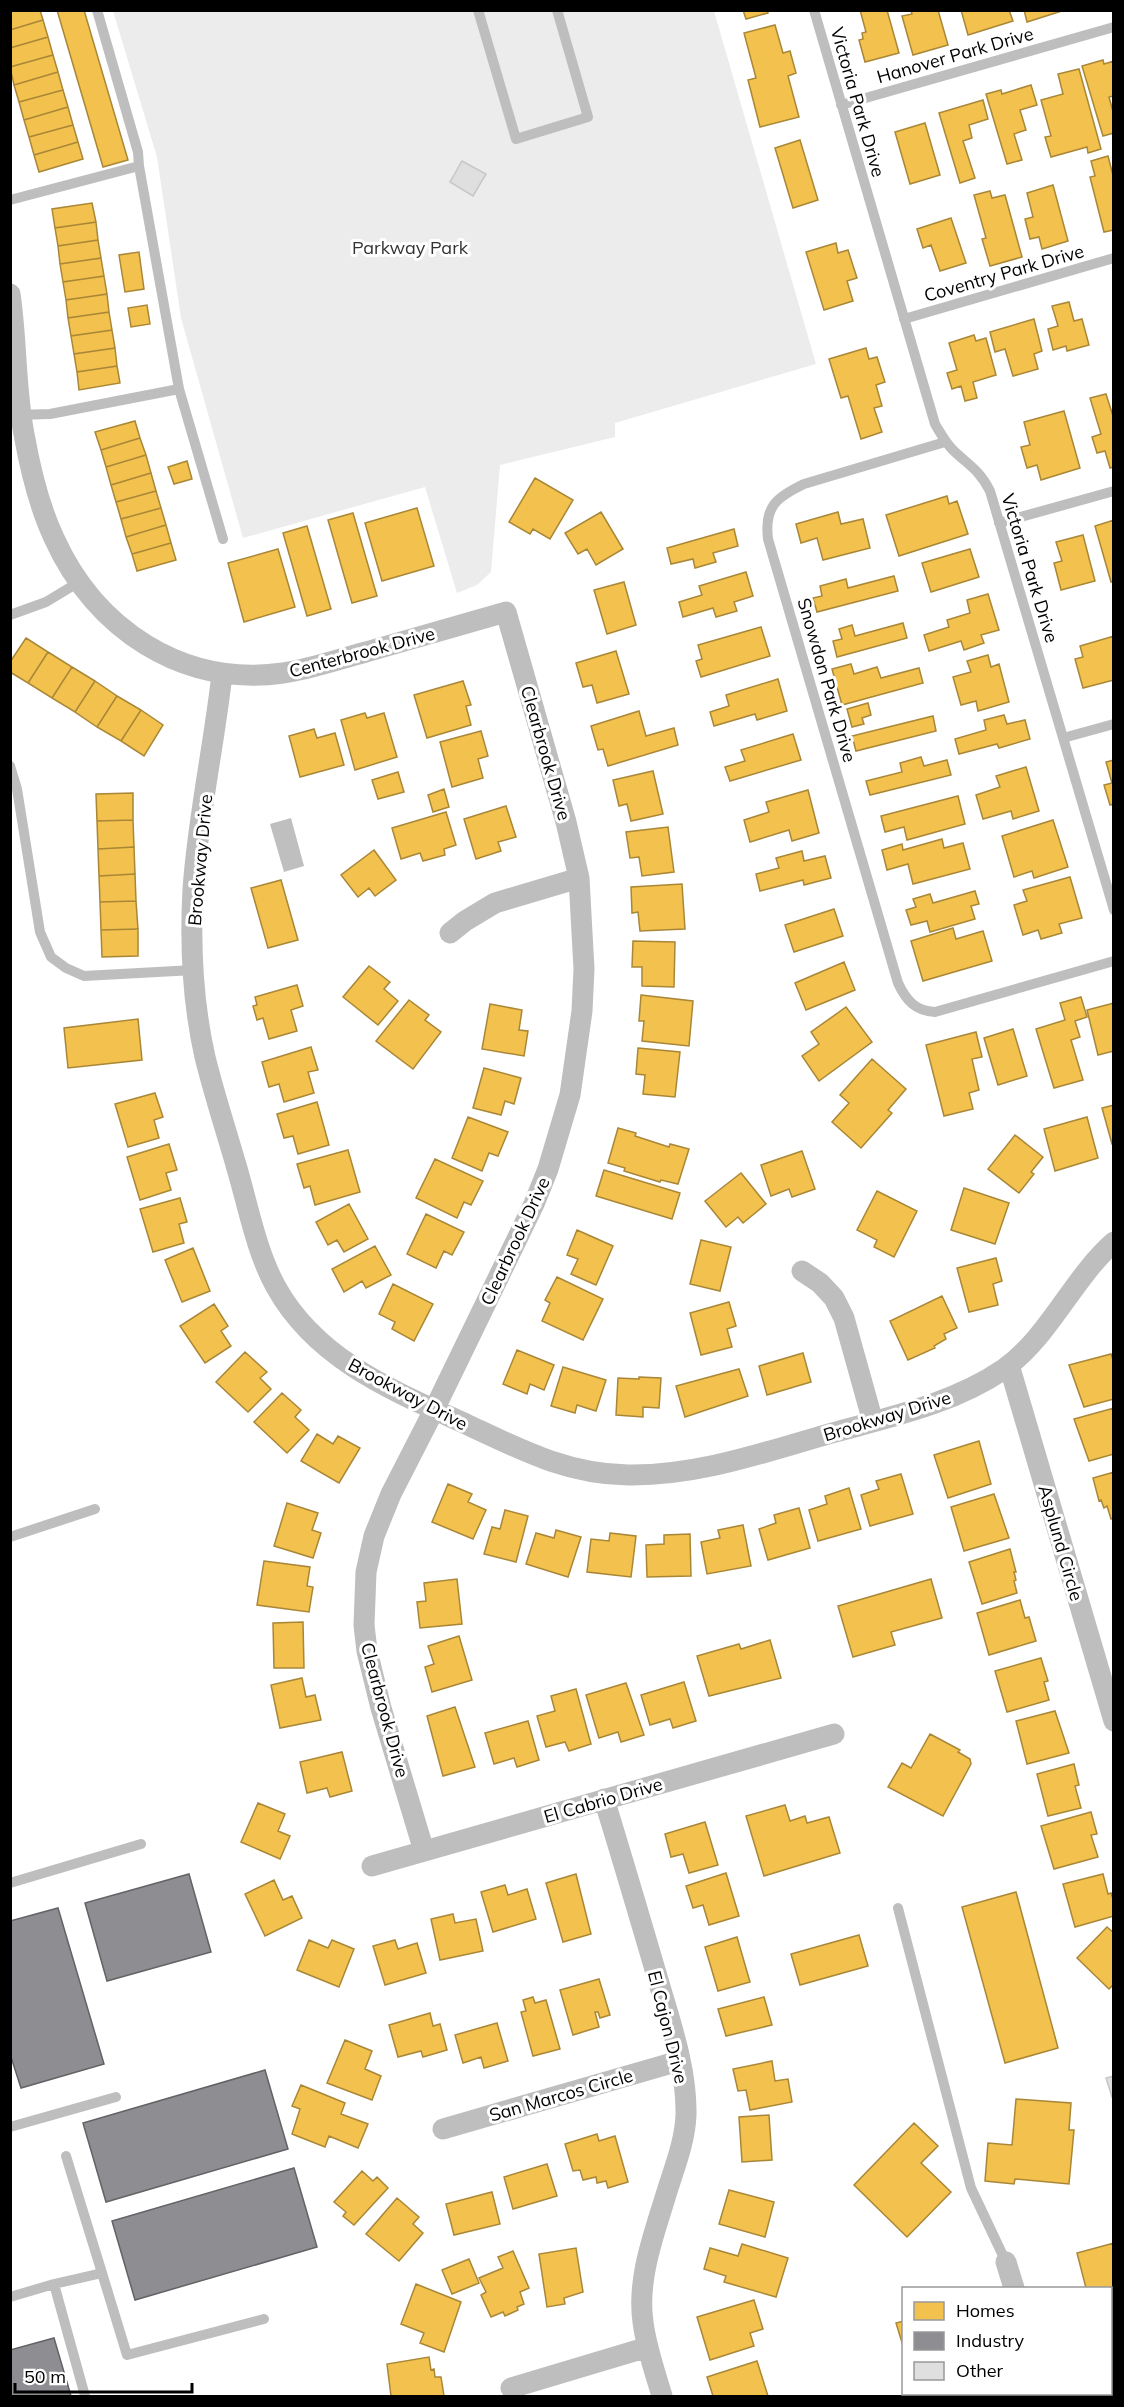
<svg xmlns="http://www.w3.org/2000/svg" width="1124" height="2407" viewBox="0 0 1124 2407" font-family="Mulish,sans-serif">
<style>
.green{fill:#ececec}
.water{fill:#bfbfbf}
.homes{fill:#f2c14e;stroke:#a98737;stroke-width:1.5}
.industry{fill:#8d8d92;stroke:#636366;stroke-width:1.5}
.building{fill:#dfdfdf;stroke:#c7c7c7;stroke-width:1.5}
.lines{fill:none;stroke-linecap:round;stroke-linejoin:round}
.lane{stroke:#bebebe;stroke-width:10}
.street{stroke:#bebebe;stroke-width:21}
.labels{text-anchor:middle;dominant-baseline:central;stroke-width:6;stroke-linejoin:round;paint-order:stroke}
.street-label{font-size:18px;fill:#000;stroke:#fff}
.park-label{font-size:18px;fill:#333;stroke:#fff}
</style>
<rect width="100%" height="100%" fill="#fff"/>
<!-- green -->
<path class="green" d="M113 11H714L816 364 615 423V437L500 465 491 572 477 585 457 593 425 487 243 538 181 318 157 157Z"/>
<!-- water -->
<path class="water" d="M291 818 304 866 284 872 270 824Z"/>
<!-- homes -->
<path class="homes" d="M14 10H40L43 20 10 30V11Z
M57 10H84L128 160 103 167Z
M743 10H767L768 13 746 19Z
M860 10H887L899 53 865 62 859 40 863 39 862 33 866 32Z
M911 10H938L948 45 913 55 902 16 912 14Z
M961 10H1009L1013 21 968 35Z
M1024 10H1065L1027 22Z
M43 20 48 37 10 48V30Z
M775 25 783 53 790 51 796 73 788 76 799 117 760 127 748 80 756 78 744 33Z
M48 37 53 55 10 67V48Z
M53 55 58 72 14 85 10 67Z
M1103 60 1104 64 1114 61V96L1109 97 1114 115V133L1103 136 1082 66Z
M1079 69 1101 149 1088 153 1087 147 1051 157 1045 137 1051 136 1041 100 1063 94 1058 74Z
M58 72 63 90 19 102 14 85Z
M1031 85 1037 105 1020 110 1026 130 1014 134 1022 160 1007 164 986 94 1001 90 1002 94Z
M63 90 68 107 24 120 19 102Z
M983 100 988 119 969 125 972 138 963 141 975 178 960 183 939 113Z
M68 107 73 125 29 137 24 120Z
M925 123 940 175 910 184 895 132Z
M73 125 78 142 34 155 29 137Z
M800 140 818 200 793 208 775 148Z
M78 142 83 159 39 172 34 155Z
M1108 156 1114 179V230L1104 232 1090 177 1095 176 1091 161Z
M1053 185 1068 241 1042 249 1039 237 1030 239 1025 219 1033 217 1027 193Z
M990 191 992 198 1005 195 1022 257 990 266 982 239 986 238 974 195Z
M92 203 96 222 55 228 52 209Z
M951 218 966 263 940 271 931 245 923 248 917 229Z
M96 222 98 240 58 246 55 228Z
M98 240 101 258 60 264 58 246Z
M836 243 838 253 848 250 857 278 847 281 853 301 824 310 806 252Z
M139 252 144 289 125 292 119 255Z
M101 258 104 276 63 282 60 264Z
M104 276 107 294 66 300 63 282Z
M107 294 109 312 68 318 66 300Z
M1069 302 1074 321 1082 319 1089 345 1067 351 1066 346 1053 350 1048 329 1058 326 1052 306Z
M147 305 150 324 131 327 128 308Z
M109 312 112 330 71 336 68 318Z
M1034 319 1042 351 1034 354 1038 369 1013 376 1005 349 995 352 990 332Z
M112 330 115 348 74 354 71 336Z
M974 335 976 341 986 338 996 375 973 382 977 398 965 401 961 386 952 389 947 373 957 370 949 343Z
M115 348 117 366 77 372 74 354Z
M866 348 869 359 877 357 885 382 876 385 882 406 874 408 882 432 861 439 848 396 841 398 829 359Z
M117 366 120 383 79 390 77 372Z
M1106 394 1114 419V467L1110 468 1105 451 1097 453 1092 437 1101 434 1090 398Z
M1064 411 1080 468 1041 480 1037 465 1027 468 1021 447 1030 445 1024 422Z
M135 421 140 438 101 450 95 432Z
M140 438 146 455 106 467 101 450Z
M146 455 151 473 111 485 106 467Z
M187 461 192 479 174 484 168 467Z
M151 473 156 491 116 502 111 485Z
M535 478 573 500 550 539 533 529 530 534 509 522Z
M156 491 161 508 121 519 116 502Z
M947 496 949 504 957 501 968 534 899 556 886 515Z
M161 508 166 525 126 537 121 519Z
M417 508 434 566 382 581 365 523Z
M601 512 623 549 596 565 587 549 578 554 565 533Z
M838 512 841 524 863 519 870 548 823 560 817 538 801 543 796 524Z
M353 513 377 596 352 603 328 520Z
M1114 520V581L1111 582 1095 526Z
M166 525 171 543 132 554 126 537Z
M307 526 331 609 307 616 283 533Z
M734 529 738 546 713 553 716 562 695 568 693 559 671 564 667 548Z
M1083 535 1095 581 1061 590 1054 563 1062 561 1056 542Z
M171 543 176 560 137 571 132 554Z
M278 549 295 607 244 622 228 563Z
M970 549 979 577 931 592 922 563Z
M746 572 753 596 734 602 737 611 716 617 713 608 683 617 679 602 702 595 699 586Z
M894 576 898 591 817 612 813 598 822 596 820 586 846 579 848 588Z
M624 582 636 625 607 634 594 590Z
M988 594 999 630 981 635 984 643 964 650 961 641 929 651 924 635 949 627 947 620 970 613 967 600Z
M903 623 907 638 837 657 833 641 842 639 839 629 852 625 855 636Z
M761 627 770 656 701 677 696 661 702 659 698 645Z
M1114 636V680L1083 688 1075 659 1083 657 1080 646Z
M26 638 48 652 28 683 10 672V662Z
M616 651 629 694 597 703 592 685 583 687 576 663Z
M48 652 72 667 52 698 28 683Z
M988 655 991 667 999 664 1009 702 978 711 976 701 961 705 953 677 971 672 967 661Z
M851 664 854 674 877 667 881 678 919 668 923 683 842 705 832 669Z
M72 667 95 681 75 712 52 698Z
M778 679 787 711 757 720 755 714 714 726 710 712 729 706 726 695Z
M95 681 117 696 97 727 75 712Z
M463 681 471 705 466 706 471 725 427 738 414 695Z
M117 696 141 710 121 741 97 727Z
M868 703 871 715 862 718 864 724 852 727 847 709Z
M141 710 163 725 144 756 121 741Z
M639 711 646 736 674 728 678 745 608 766 603 749 598 750 591 726Z
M365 713 367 718 384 713 397 757 355 770 341 720Z
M1004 715 1007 724 1025 720 1030 739 999 748 997 744 959 754 955 739 986 730 984 720Z
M933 716 936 731 856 751 852 736Z
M314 729 317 738 335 733 344 765 300 777 289 736Z
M481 731 488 756 478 759 483 778 452 787 440 742Z
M793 734 801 760 730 781 725 767 745 761 741 750Z
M921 757 924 766 947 760 951 775 870 795 866 781 902 772 900 763Z
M1114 760V804L1110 805 1104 785 1112 783 1106 762Z
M1026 767 1039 811 1013 819 1011 811 983 819 976 795 1000 787 996 776Z
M653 771 663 814 631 821 627 804 619 806 613 780Z
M398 772 404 792 378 799 372 780Z
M444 789 449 807 433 812 428 795Z
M808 790 819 833 792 841 789 830 750 842 744 820 769 812 766 802Z
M133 793V820L97 821 96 794Z
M958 796 965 824 907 840 904 827 885 832 881 816Z
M506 806 516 837 498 842 501 851 476 859 464 819Z
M446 812 456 845 444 849 445 855 423 861 420 853 401 859 392 828Z
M133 820 134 847 98 849 97 821Z
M1053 820 1068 867 1034 878 1032 871 1014 877 1002 836Z
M668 827 674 872 642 876 639 857 630 858 626 832Z
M942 839 944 848 963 843 970 869 913 884 908 864 887 870 882 850 902 844 903 850Z
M134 847 135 874 99 876 98 849Z
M374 850 396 880 375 896 369 888 358 897 341 875Z
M802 851 804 861 825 856 831 878 804 885 803 880 760 891 756 874 779 868 776 858Z
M135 874 136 901 100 902 99 876Z
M1070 877 1082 918 1059 924 1062 933 1041 939 1038 930 1023 935 1014 905 1027 901 1023 890Z
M281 880 298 940 268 948 251 888Z
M682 884 685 929 640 931 638 912 632 913 631 887Z
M975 891 979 904 971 906 975 919 930 932 927 921 911 925 906 910 916 907 913 899 930 894 933 903Z
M136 901 138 929 101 930 100 902Z
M834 909 843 936 794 952 785 925Z
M953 928 956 939 983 931 992 961 923 981 911 941Z
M138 929V956L102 957 101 930Z
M633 941 675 942 674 987 642 986V967H632Z
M844 962 855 990 806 1010 795 983Z
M369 966 390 982 384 989 398 1001 378 1025 343 997Z
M297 985 303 1006 291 1010 297 1031 269 1039 263 1018 257 1020 253 1006 257 1005 255 997Z
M641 995 693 1001 689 1046 642 1041 644 1021H639Z
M1081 997 1087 1017 1075 1021 1080 1037 1071 1040 1083 1080 1054 1088 1036 1029 1065 1020 1060 1003Z
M409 1000 429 1015 425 1020 441 1032 413 1069 376 1041Z
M1114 1003V1051L1098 1055 1087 1010Z
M490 1004 522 1010 519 1030 528 1031 524 1056 482 1049Z
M846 1007 872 1042 819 1081 802 1056 819 1044 811 1032Z
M138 1019 142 1060 68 1068 64 1028Z
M1013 1029 1027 1076 998 1085 984 1038Z
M976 1032 982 1057 972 1059 979 1090 969 1093 973 1109 944 1116 926 1045Z
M311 1047 318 1070 308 1072 314 1093 284 1102 279 1084 269 1087 262 1062Z
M638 1048 680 1052 675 1097 643 1094 645 1075 636 1074Z
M872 1059 906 1089 888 1110 892 1113 861 1148 832 1122 849 1103 840 1095Z
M484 1068 521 1078 514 1104 505 1101 501 1115 473 1108Z
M155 1093 163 1117 154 1120 159 1138 128 1147 115 1104Z
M317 1102 329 1145 298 1154 293 1136 284 1138 277 1114Z
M1114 1105V1144H1112L1102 1108Z
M468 1117 508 1132 498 1156 489 1153 482 1171 452 1158Z
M1087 1117 1098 1158 1055 1171 1044 1129Z
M618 1128 636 1133 635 1136 669 1147 670 1144 689 1149 678 1184 661 1180 660 1182 624 1171 625 1168 608 1163Z
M1015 1135 1043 1157 1031 1172 1034 1174 1019 1193 988 1169Z
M169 1144 177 1170 166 1173 171 1190 140 1200 127 1157Z
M348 1150 360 1192 315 1205 310 1186 304 1188 297 1164Z
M802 1151 815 1189 792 1197 789 1189 771 1196 761 1165Z
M435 1159 483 1181 471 1205 464 1202 457 1218 416 1198Z
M604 1170 680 1193 672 1219 596 1196Z
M741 1173 766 1204 743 1223 738 1217 726 1227 705 1201Z
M964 1188 1009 1203 995 1244 951 1230Z
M877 1191 917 1211 894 1257 874 1247 877 1240 857 1230Z
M180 1198 187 1222 179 1224 184 1243 153 1252 140 1209Z
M349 1204 368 1239 344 1252 337 1240 328 1245 316 1222Z
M426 1214 464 1232 452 1255 444 1251 436 1268 407 1254Z
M577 1230 613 1246 596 1285 571 1274 578 1259 567 1255Z
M701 1240 731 1247 720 1291 690 1284Z
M375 1246 391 1275 366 1288 362 1281 344 1292 332 1269Z
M193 1248 210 1291 182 1302 165 1260Z
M996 1258 1002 1281 993 1284 998 1305 969 1312 957 1268Z
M557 1277 603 1299 583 1340 542 1321 550 1303 545 1300Z
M393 1284 433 1304 414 1341 392 1329 395 1322 379 1314Z
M942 1296 957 1328 944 1334 946 1339 934 1346 935 1348 908 1360 890 1321Z
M729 1302 736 1326 727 1329 732 1347 701 1355 690 1313Z
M214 1304 228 1326 221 1331 231 1346 205 1363 180 1326Z
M517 1350 554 1365 544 1390 530 1384 527 1394 503 1384Z
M245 1352 267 1372 260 1378 271 1389 248 1412 216 1382Z
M803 1353 811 1382 767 1395 759 1366Z
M1111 1354 1114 1362V1399L1084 1407 1069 1365Z
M563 1367 606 1380 596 1411 577 1405 575 1413 551 1406Z
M739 1369 748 1396 685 1417 676 1386Z
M639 1377 661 1378 659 1408 643 1407V1417L616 1415 618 1378 639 1379Z
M282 1393 301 1410 295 1417 309 1430 287 1453 254 1422Z
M1114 1408V1454L1089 1461 1074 1419Z
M317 1434 333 1444 338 1436 360 1448 339 1483 301 1461Z
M979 1441 991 1484 948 1498 934 1455Z
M1114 1472V1518L1111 1519 1107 1506 1104 1508 1101 1500 1099 1501 1093 1478Z
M901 1474 913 1514 870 1526 861 1495 879 1489 876 1481Z
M448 1484 472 1494 468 1502 486 1510 473 1539 432 1522Z
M849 1488 861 1529 818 1541 809 1510 827 1504 825 1496Z
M994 1494 1009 1538 964 1551 951 1507Z
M287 1503 318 1513 312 1530 321 1533 313 1558 274 1546Z
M799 1508 810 1548 768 1560 759 1529 776 1523 774 1515Z
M505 1510 528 1516 516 1562 484 1554 492 1527 500 1529Z
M743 1525 751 1566 707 1574 701 1542 720 1538 718 1530Z
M556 1530 581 1537 568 1577 526 1564 536 1533 554 1538Z
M610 1533 636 1536 631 1577 587 1572 591 1539 609 1541Z
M690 1534 691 1576 647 1577 646 1545 664 1544V1535Z
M1010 1549 1016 1572H1014L1016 1580 1014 1581 1017 1593 982 1604 969 1562Z
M264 1561 310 1567 307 1586 313 1587 309 1612 257 1605Z
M457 1579 462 1624 420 1628 417 1602 426 1601 424 1583Z
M931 1579 942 1618 891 1632 895 1645 853 1657 838 1606Z
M1020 1600 1025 1618 1029 1617 1036 1641 989 1655 977 1613Z
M303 1622 304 1668H274L273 1623Z
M459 1636 472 1680 432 1692 425 1667 434 1664 428 1646Z
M770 1640 781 1678 709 1696 697 1656 739 1644 741 1649Z
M1041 1658 1048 1681 1044 1682 1049 1700 1007 1712 995 1671Z
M302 1678 306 1697 315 1695 321 1720 280 1728 271 1685Z
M684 1682 696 1721 673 1728 670 1719 650 1725 641 1695Z
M626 1683 644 1735 621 1742 618 1732 599 1738 586 1695Z
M576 1689 591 1744 569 1751 565 1742 546 1747 537 1716 555 1711 551 1696Z
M455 1707 475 1767 443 1776 427 1716Z
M1055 1711 1069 1753 1027 1764 1016 1721Z
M528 1721 539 1760 517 1767 514 1758 494 1764 485 1733Z
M930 1734 960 1750 958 1752 970 1759 971 1764 943 1816 888 1787 902 1763 911 1768Z
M342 1752 352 1791 330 1797 327 1788 307 1793 300 1762Z
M1074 1764 1079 1785 1075 1786 1081 1808 1048 1816 1037 1774Z
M258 1803 285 1814 278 1831 290 1836 280 1859 241 1842Z
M785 1805 790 1821 805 1816 807 1823 829 1817 840 1853 764 1876 746 1816Z
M1091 1812 1097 1834 1091 1835 1098 1857 1054 1869 1041 1826Z
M705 1822 718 1865 689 1873 683 1854 671 1857 665 1834Z
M726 1873 739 1916 709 1925 703 1905 693 1908 686 1886Z
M576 1874 591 1934 563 1942 546 1883Z
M1103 1874 1108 1894 1111 1893 1114 1902V1916L1075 1927 1063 1884Z
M274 1880 283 1900 292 1896 302 1918 265 1936 245 1894Z
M505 1885 508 1895 527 1889 536 1919 493 1932 481 1892Z
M1016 1892 1058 2048 1005 2063 962 1907Z
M453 1914 455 1923 476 1919 483 1951 440 1960 431 1919Z
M1107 1927 1114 1933V1984L1109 1989 1077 1958Z
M859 1935 868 1966 800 1985 791 1954Z
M737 1937 750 1982 718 1991 705 1947Z
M309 1940 328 1948 332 1940 354 1949 339 1987 297 1970Z
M395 1940 398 1949 417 1943 426 1973 385 1985 373 1946Z
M599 1979 610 2015 600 2018 598 2012H595L599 2027 573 2035 560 1990Z
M533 1997 535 2003 546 2000 560 2049 533 2056 521 2012 526 2011 523 2000Z
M764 1997 772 2025 726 2036 718 2009Z
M430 2013 433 2026 440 2024 447 2050 423 2057 421 2051 398 2057 389 2025Z
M497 2023 508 2061 484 2068 481 2057 463 2063 455 2035Z
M345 2040 372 2051 365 2069 381 2076 372 2100 327 2083Z
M772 2061 775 2081 788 2079 792 2102 750 2110 746 2090 738 2091 733 2069Z
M301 2085 345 2103 341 2114 368 2124 358 2148 329 2136 325 2147 292 2134 300 2109 292 2106Z
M1016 2099 1071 2103 1069 2130H1074L1069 2184 1015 2179 1014 2184 985 2181 988 2143 1012 2145Z
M769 2115 772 2160 742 2162 739 2117Z
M914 2123 938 2146 921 2163 951 2192 907 2237 854 2185Z
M597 2134 599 2141 615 2136 628 2182 608 2188 606 2181 597 2183 596 2177 583 2180 580 2170 573 2171 565 2144Z
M547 2164 557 2196 513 2209 504 2177Z
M362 2171 373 2181 377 2177 388 2188 354 2225 343 2216 346 2212 334 2202Z
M729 2190 774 2202 765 2237 719 2224Z
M492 2192 500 2224 454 2235 446 2204Z
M397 2198 419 2217 413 2224 423 2233 399 2261 366 2234Z
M1114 2243V2375H1110V2288H1086L1077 2253Z
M742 2244 788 2258 776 2297 724 2282 726 2276 704 2269 710 2248 738 2256Z
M576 2248 583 2292 564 2298 565 2304 547 2307 539 2254Z
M513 2251 529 2288 520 2292 524 2304 517 2307 518 2310 505 2316 503 2312 491 2317 481 2295 486 2292 479 2278 503 2268 498 2257Z
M469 2259 479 2283 452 2294 442 2270Z
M416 2284 461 2302 444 2352 420 2343 424 2333 401 2324Z
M754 2300 763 2329 750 2333 754 2346 710 2360 697 2317Z
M904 2321V2349L896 2323Z
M429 2357 431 2370 434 2369 435 2377H441L444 2396H391L387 2364Z
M757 2361 768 2396H713L707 2377Z
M917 2394H960L961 2396H918Z"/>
<!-- industry -->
<path class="industry" d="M189 1874 211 1952 107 1981 85 1903Z
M58 1908 104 2064 21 2088 10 2054V1921Z
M265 2070 288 2149 106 2202 83 2123Z
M294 2168 317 2247 135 2300 112 2221Z
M54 2338 71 2396H10V2350Z"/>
<!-- building -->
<path class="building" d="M462 161 486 174 473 196 450 182Z
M1114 2076V2103L1106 2078Z"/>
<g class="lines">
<!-- lane -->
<path class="lane" d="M97 10 138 152 139 166
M478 10 516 139 588 117 557 10
M814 10 935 424C941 434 946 444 955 452 970 466 980 471 990 491L1114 910
M841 105 1114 27
M10 200 139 166 179 389 50 414 17 415
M904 319 1114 258
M179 389 223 539
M945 442 804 484C777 497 764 506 768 539L898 983C906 1000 915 1011 935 1012L1114 961
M999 523 1114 491
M10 615 46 602 79 582
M1063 738 1114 724
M10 766 17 789 40 932 51 957 66 968 84 976 194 970
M10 1537 95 1509
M10 1883 141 1844
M898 1908 971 2188 1006 2262
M10 2127 116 2097
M66 2156 102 2273
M54 2284 102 2273 127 2355 264 2319
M10 2297 54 2284 85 2396"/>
<!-- street -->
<path class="street" d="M10 294C17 340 15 388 24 434 30 468 39 506 54 538 95 629 182 687 283 673 311 669 339 659 366 652 413 639 459 625 506 612L566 822 579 878 584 969 582 1011 570 1095 548 1169 534 1204 434 1410 391 1494 374 1536 366 1572 364 1625 367 1651 381 1708 424 1851
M222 674C214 746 198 817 193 889 190 944 193 1004 205 1057 214 1094 226 1130 236 1165 248 1205 256 1251 276 1287 317 1361 396 1392 468 1425 521 1450 567 1474 628 1475 698 1476 765 1452 832 1433 890 1417 953 1404 1004 1369 1050 1336 1072 1279 1114 1242
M450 933 465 921 495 903 579 878
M802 1271 820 1283 834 1298 844 1318 873 1422
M1009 1365 1114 1721
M604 1799C622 1857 639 1915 656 1973 669 2019 687 2067 686 2115 685 2143 673 2171 665 2198 653 2237 637 2280 643 2322 646 2347 655 2372 662 2396
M372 1866 834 1734
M443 2129 679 2061
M1006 2262 1014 2288
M511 2388 648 2347
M1021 2396 1022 2394"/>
</g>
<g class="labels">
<!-- street labels -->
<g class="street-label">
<text transform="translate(955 55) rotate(-16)">Hanover Park Drive</text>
<text transform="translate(858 102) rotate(74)">Victoria Park Drive</text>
<text transform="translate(1004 273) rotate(-16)">Coventry Park Drive</text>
<text transform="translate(1030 568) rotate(73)">Victoria Park Drive</text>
<text transform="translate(362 652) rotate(-15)">Centerbrook Drive</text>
<text transform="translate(827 680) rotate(74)">Snowdon Park Drive</text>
<text transform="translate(546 753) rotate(74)">Clearbrook Drive</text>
<text transform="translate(200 860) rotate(-85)">Brookway Drive</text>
<text transform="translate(515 1241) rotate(-65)">Clearbrook Drive</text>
<text transform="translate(408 1394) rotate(28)">Brookway Drive</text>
<text transform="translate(887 1416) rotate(-17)">Brookway Drive</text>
<text transform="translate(1061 1543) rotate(74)">Asplund Circle</text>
<text transform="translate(385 1710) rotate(75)">Clearbrook Drive</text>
<text transform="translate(603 1800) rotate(-16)">El Cabrio Drive</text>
<text transform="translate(668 2027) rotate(76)">El Cajon Drive</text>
<text transform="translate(561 2095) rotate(-16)">San Marcos Circle</text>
</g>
<!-- park labels -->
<g class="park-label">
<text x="410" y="247">Parkway Park</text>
</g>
</g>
<!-- border -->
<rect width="1124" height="2407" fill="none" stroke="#000000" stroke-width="24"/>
<!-- legend -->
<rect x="902" y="2287" width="210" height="108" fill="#ffffff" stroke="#999999" stroke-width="1.5"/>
<rect x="914" y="2302" width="30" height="18" fill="#f2c14e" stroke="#999999" stroke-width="1.5"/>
<text x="956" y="2317" font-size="18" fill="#000000">Homes</text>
<rect x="914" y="2332" width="30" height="18" fill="#8d8d92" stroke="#999999" stroke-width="1.5"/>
<text x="956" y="2347" font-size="18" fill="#000000">Industry</text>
<rect x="914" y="2362" width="30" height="18" fill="#dfdfdf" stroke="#999999" stroke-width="1.5"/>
<text x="956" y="2377" font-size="18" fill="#000000">Other</text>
<!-- scale -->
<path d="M15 2383v9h177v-9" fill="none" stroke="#000000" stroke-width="3"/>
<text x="24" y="2383" font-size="18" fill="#000000" stroke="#ffffff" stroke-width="4.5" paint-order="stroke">50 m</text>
</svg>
